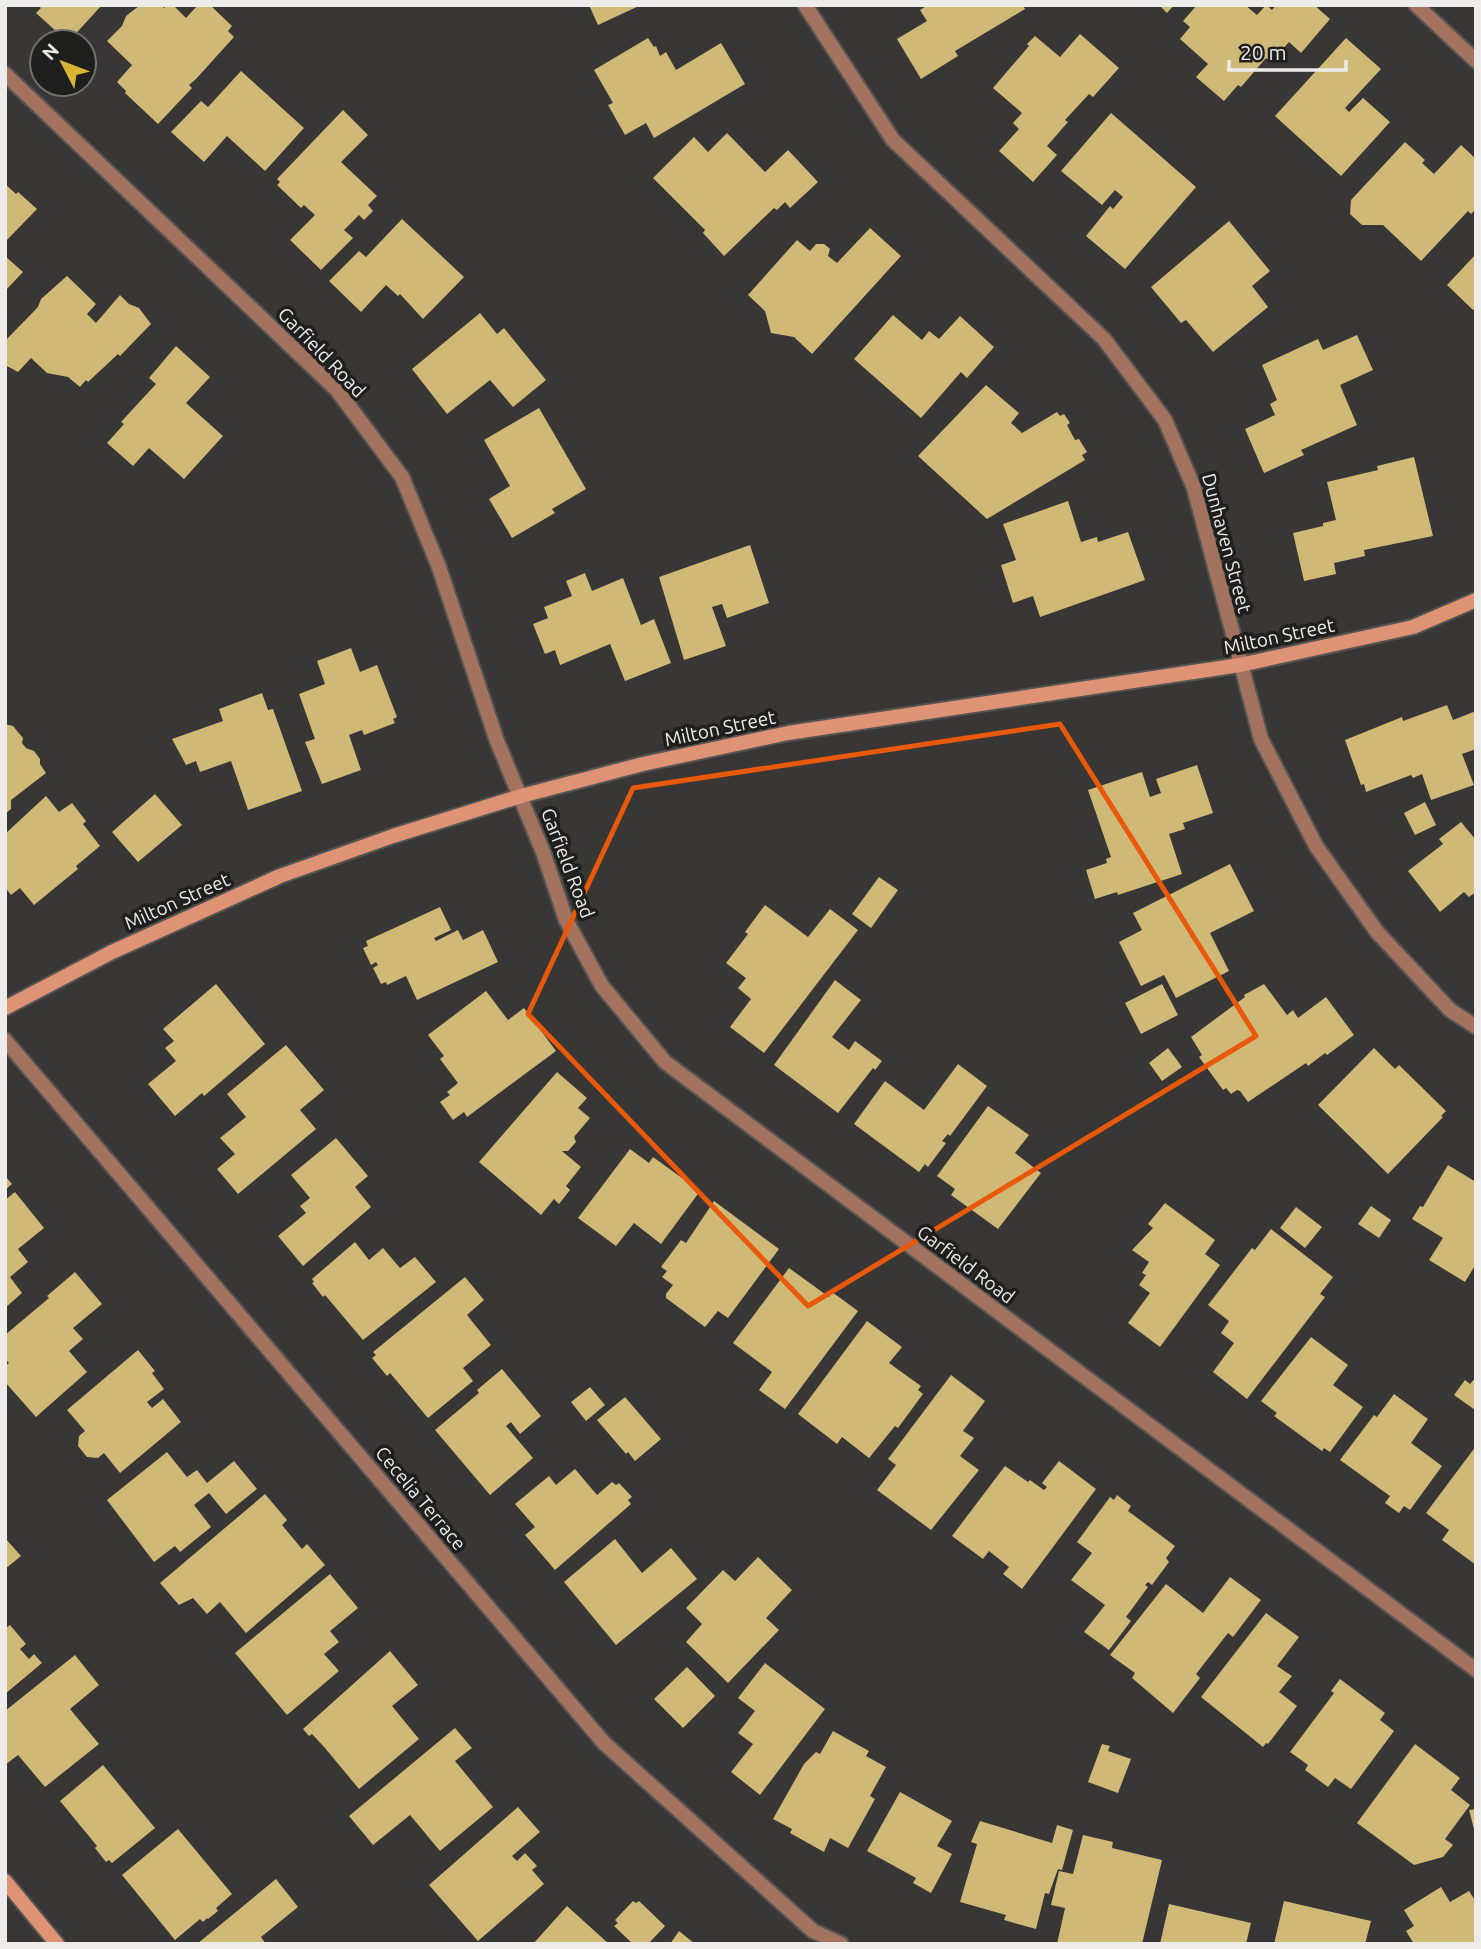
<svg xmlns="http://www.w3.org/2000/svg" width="1481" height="1949" viewBox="0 0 1481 1949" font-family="Ubuntu,sans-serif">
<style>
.building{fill:#d0b877}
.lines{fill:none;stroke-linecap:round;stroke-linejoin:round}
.street-casing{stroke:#555452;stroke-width:18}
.secondary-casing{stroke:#555452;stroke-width:18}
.street{stroke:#a37360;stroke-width:14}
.secondary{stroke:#df9375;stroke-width:14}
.marked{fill:none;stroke:#e8590c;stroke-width:5;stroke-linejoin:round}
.labels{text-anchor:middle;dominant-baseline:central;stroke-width:7;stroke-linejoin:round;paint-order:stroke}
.street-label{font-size:19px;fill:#edeceb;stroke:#1f1f1e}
</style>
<rect width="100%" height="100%" fill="#383735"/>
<!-- building -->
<path class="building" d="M38 5H102L68 42 36 13 41 8Z
M140 5H161L164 8 167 5H173L186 18 198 5H210L232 26 228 31 234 37 196 79 189 85 192 88 158 124 125 93 126 91 117 82 132 65 107 41 122 26 126 16Z
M589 5H641L598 25Z
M928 5H1023L1025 9 955 51 958 56 921 79 897 39 927 21 920 10Z
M1159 5H1174L1167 13Z
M1197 5H1245L1257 15 1266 5 1272 10 1276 5H1314L1330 19 1301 53 1289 42 1271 62 1266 58 1241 87 1238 85 1224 101 1196 77 1208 64 1180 39 1190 27 1183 21Z
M1080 34 1119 68 1093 97 1089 94 1065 120 1068 122 1047 146 1057 155 1033 182 999 151 1019 129 1013 123 1022 113 993 88 1029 46 1027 44 1035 36 1060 57Z
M648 38 654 47 656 46 660 56 666 52 676 70 721 43 745 84 654 138 646 123 625 135 608 105 613 103 594 70Z
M1346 38 1381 69 1345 108 1349 112 1363 98 1390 122 1341 176 1275 116Z
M241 71 304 128 265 171 227 136 204 162 171 132 201 101 208 107Z
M343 110 368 135 341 162 377 196 368 205 373 211 364 220 359 215 344 230 353 238 321 270 290 240 315 215 304 205 301 208 277 185 280 182 277 179Z
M1111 113 1196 187 1125 269 1086 236 1110 206 1113 209 1123 197 1115 190 1102 205 1061 171Z
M727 133 765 172 788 150 818 182 790 208 785 202 777 210 774 208 724 256 703 233 705 230 653 178 694 137 708 152Z
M1405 142 1425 160 1422 163 1434 174 1461 145 1476 159V209L1471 214 1468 211 1421 261 1383 225H1362L1350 214 1351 200Z
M5 184 16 194 18 192 37 209 5 242Z
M402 219 464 277 423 319 400 294 398 296 386 285 361 312 329 281 359 251 366 257Z
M1229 221 1270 271 1252 286 1268 307 1213 352 1186 320 1181 323 1151 287Z
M870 228 901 256 812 354 794 337 771 333 765 311 748 295 797 240 810 251 816 244H824L830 249 828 256 837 263Z
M1476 254V307L1473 310 1447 285Z
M5 256 23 272 5 291Z
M67 276 96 304 87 314 96 323 120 295 129 304 139 308 151 324 120 356 118 354 88 382 86 380 80 387 68 377 47 373 31 358 18 372 5 365V341L38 307 41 299Z
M480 313 497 334 504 328 546 380 513 407 490 380 447 414 412 369Z
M893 315 922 340 929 331 939 339 960 316 994 347 967 378 961 372 921 418 854 359Z
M1357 335 1373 370 1340 385 1357 425 1301 450 1304 455 1264 473 1245 429 1275 415 1270 404 1277 400 1262 365 1318 339 1323 350Z
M176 346 210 377 186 403 223 436 184 479 149 448 133 466 107 443 124 424 121 422 156 384 149 378Z
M986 385 1019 413 1011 423 1022 433 1057 412 1060 416 1064 414 1070 423 1067 425 1075 440 1079 439 1087 452 1082 455 1085 460 987 519 918 456Z
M539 408 586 489 552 509 555 513 512 538 489 499 510 486 484 440Z
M1414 457 1433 536 1364 550 1365 556 1334 563 1336 574 1304 581 1293 533 1323 526V523L1336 520 1327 482 1378 470 1377 466Z
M1068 501 1081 542 1097 537 1098 542 1128 532 1145 580 1040 617 1033 596 1013 603 1001 565 1016 560 1003 524Z
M750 545 769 603 727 618 722 604 712 607 726 646 684 660 659 577Z
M585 573 592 591 623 578 641 625 654 619 671 663 625 681 610 644 560 665 555 650 545 654 533 624 548 618 544 607 572 596 566 581Z
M351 648 360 672 377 665 397 717 393 719 395 723 364 735 362 730 349 735 361 770 322 784 305 742 315 739 299 694 325 684 317 661Z
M262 693 268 710 273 709 302 791 248 810 231 761 200 772 196 761 186 765 172 739 223 721 219 709Z
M1447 705 1453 720 1476 711V749L1462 754 1474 785 1431 800 1422 774 1413 778 1411 775 1366 792 1364 784 1361 785 1345 740 1402 717 1403 721Z
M5 724 13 726 23 738 22 743 26 748 34 751 40 759V764L46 773 11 800V809L5 814Z
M1197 765 1213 813 1183 823 1185 829 1169 834 1182 874 1118 895 1117 892 1095 899 1086 870 1107 863 1106 859 1111 857 1088 790 1142 772 1150 797 1161 793 1156 779Z
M155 794 182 825 138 862 112 832Z
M46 796 59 812 72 803 86 821 83 824 100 846 76 866 78 869 34 905 20 888 11 895 5 887V834Z
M1425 802 1436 825 1415 835 1404 813Z
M1461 822 1476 840V892L1469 897 1464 892 1440 912 1408 871 1443 844 1439 839Z
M1230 864 1254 911 1210 933 1229 971 1176 998 1164 975 1141 986 1119 942 1142 930 1133 913Z
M879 877 898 890 871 928 852 914Z
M765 905 808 937 830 909 858 930 764 1053 730 1027 751 999 738 988 746 978 726 963 748 934 745 932Z
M440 907 451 930 434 938 436 941 458 930 463 940 483 930 498 962 417 1000 406 976 387 985 386 982 381 984 373 968 378 965 376 962 371 965 363 948 368 946 366 941Z
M835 980 861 1000 832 1037 849 1050 855 1041 882 1061 875 1070 873 1068 838 1113 774 1065Z
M216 984 265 1044 204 1096 202 1093 175 1116 148 1084 176 1061 165 1048 174 1041 163 1029Z
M1162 984 1178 1015 1141 1034 1125 1003Z
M1264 984 1287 1015 1293 1010 1298 1018 1326 997 1354 1035 1327 1055 1325 1053 1308 1066 1306 1063 1248 1102 1240 1091 1237 1090 1231 1094 1226 1088 1223 1090 1199 1057 1202 1055 1191 1037 1245 997 1244 995Z
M486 991 508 1020 524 1008 556 1051 467 1117 464 1112 453 1120 440 1102 450 1095 447 1092 458 1083 440 1059 444 1056 428 1035Z
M286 1045 324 1090 300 1110 316 1129 238 1194 217 1169 235 1154 220 1138 246 1117 227 1094Z
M1168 1048 1182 1067 1162 1081 1149 1063Z
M1374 1048 1395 1069 1399 1065 1446 1111 1441 1116 1443 1117 1388 1174 1318 1105Z
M958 1064 987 1086 950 1136 948 1134 942 1141 946 1143 928 1167 925 1164 919 1172 854 1124 885 1081 924 1110Z
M557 1072 587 1098 578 1108 590 1118 574 1137 576 1142 568 1151H562L581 1167 566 1186 570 1190 559 1204 554 1199 541 1215 479 1162Z
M988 1106 1029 1135 1015 1153 1041 1173 998 1229 951 1195 955 1189 937 1176Z
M336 1138 368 1176 355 1187 371 1207 303 1266 278 1236 306 1213 300 1206 310 1198 291 1175Z
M630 1149 649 1163 653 1157 700 1191 661 1244 634 1223 616 1246 578 1218Z
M1448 1165 1476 1182V1264L1465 1282 1429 1260 1443 1238 1412 1219 1420 1206 1423 1207Z
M5 1176 12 1184 5 1190Z
M15 1192 44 1228 18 1249 28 1262 10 1277 22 1293 5 1308V1200Z
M714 1201 779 1249 728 1318 718 1311 705 1327 666 1298V1294L673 1285 662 1277 667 1271 661 1267 681 1240 686 1243Z
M1165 1203 1215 1240 1205 1254 1220 1265 1160 1347 1128 1323 1150 1293 1139 1285 1146 1275 1142 1273 1149 1262 1132 1250 1153 1228 1148 1224Z
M1371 1206 1391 1220 1379 1238 1358 1224Z
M1296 1207 1322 1227 1305 1248 1280 1228Z
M1271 1229 1333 1277 1320 1294 1325 1297 1247 1399 1213 1372 1234 1343 1221 1333 1229 1321 1208 1305 1252 1248 1255 1250Z
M355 1242 369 1260 383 1248 400 1268 415 1257 436 1282 363 1340 325 1295 323 1297 312 1283 314 1282 312 1279Z
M789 1268 829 1297 832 1292 858 1311 785 1409 759 1390 772 1372 733 1343Z
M75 1272 102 1304 73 1328 83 1339 69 1351 87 1372 36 1417 5 1382V1366L9 1363 5 1359V1335L49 1298 47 1296Z
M465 1277 484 1300 467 1315 491 1345 463 1368 473 1381 428 1418 390 1373 387 1376 372 1358 376 1355 373 1352Z
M867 1321 902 1347 889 1363 921 1386 918 1390 923 1394 898 1428 895 1426 869 1458 842 1437 837 1444 798 1414Z
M1311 1337 1348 1365 1333 1385 1363 1407 1330 1452 1324 1448 1322 1451 1274 1416 1277 1413 1261 1401Z
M138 1350 155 1371 152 1373 164 1389 147 1402 152 1408 163 1399 181 1422 120 1473 104 1453 98 1458 87 1457 78 1446 79 1436 85 1431 67 1410Z
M502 1369 541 1416 520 1434 511 1422 506 1426 533 1458 490 1495 435 1430 479 1393 477 1390Z
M951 1375 985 1401 963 1431 974 1438 960 1456 979 1470 931 1530 877 1490 896 1465 888 1459Z
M1476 1377V1408L1475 1410 1454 1395 1465 1380 1470 1384Z
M590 1387 605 1405 586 1421 571 1402Z
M1394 1394 1428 1419 1411 1443 1442 1466 1410 1510 1404 1506 1399 1513 1385 1503 1390 1496 1340 1460 1374 1415 1377 1417Z
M625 1397 661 1439 635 1461 628 1452 626 1454 597 1420Z
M1476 1446 1475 1497 1476 1565 1442 1540 1449 1530 1426 1513Z
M167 1452 187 1477 197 1470 207 1483 234 1461 257 1489 226 1514 209 1493 194 1505 211 1527 180 1552 175 1546 154 1562 107 1500Z
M1059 1461 1096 1489 1022 1589 1003 1574 1009 1567 989 1551 983 1559 952 1536 1005 1466 1028 1482 1030 1480 1044 1490 1047 1487 1042 1483Z
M575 1469 597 1495 612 1482 616 1485 619 1483 632 1497 628 1500 631 1504 555 1570 525 1535 535 1527 515 1504 549 1476 556 1485Z
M265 1494 287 1520 282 1525 302 1549 307 1544 325 1565 246 1633 220 1602 207 1614 193 1598 179 1605 160 1583Z
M1117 1495 1131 1506 1128 1511 1175 1546 1166 1558 1169 1562 1152 1585 1148 1582 1145 1585 1148 1587 1126 1617 1131 1621 1109 1650 1084 1632 1105 1605 1071 1580 1092 1553 1077 1542 1110 1497 1114 1500Z
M5 1538 21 1556 5 1569Z
M615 1539 642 1573 671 1548 697 1579 616 1645 564 1582Z
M758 1557 792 1590 766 1618 779 1630 728 1683 686 1642 702 1624 686 1608 723 1570 735 1581Z
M330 1574 358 1608 330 1631 339 1642 324 1654 339 1671 287 1715 235 1653Z
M1230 1577 1261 1600 1233 1637 1228 1633 1196 1674 1200 1678 1173 1713 1132 1678 1135 1673 1110 1655 1166 1584 1203 1613Z
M1266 1613 1299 1637 1277 1666 1292 1676 1279 1692 1297 1706 1268 1744 1266 1743 1263 1747 1201 1697Z
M10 1625 26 1644 20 1649 29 1659 34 1654 42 1663 5 1694V1629Z
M390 1651 418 1685 392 1706 419 1739 359 1789 325 1748 312 1734 309 1736 303 1729Z
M75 1655 99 1685 70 1709 99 1744 45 1787 18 1755 5 1765V1711Z
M765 1663 825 1709 760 1795 731 1772 753 1744 738 1733 755 1711 738 1698Z
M687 1667 715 1696 683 1728 654 1699Z
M1340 1679 1385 1713 1380 1720 1394 1731 1351 1789 1335 1778 1328 1787 1305 1770 1308 1765 1290 1752 1334 1693 1331 1691Z
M455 1728 472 1748 455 1761 493 1807 440 1851 410 1815 373 1845 349 1816Z
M833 1731 869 1751 866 1756 886 1767 870 1796 875 1799 848 1848 830 1838 824 1852 790 1833 792 1829 773 1819 804 1764 816 1752 820 1754Z
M1102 1744 1110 1746 1108 1751 1131 1759 1118 1793 1088 1782Z
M1415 1744 1460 1778 1451 1790 1470 1805 1445 1839 1453 1845 1443 1857 1414 1865 1357 1823Z
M103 1765 155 1828 112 1863 109 1860 106 1862 95 1848 97 1846 60 1801Z
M900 1792 952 1821 937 1846 952 1854 931 1893 913 1883 916 1878 867 1851Z
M518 1807 540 1832 512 1856 517 1861 525 1853 537 1866 532 1870 544 1884 478 1941 429 1885Z
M1476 1809V1833H1475L1469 1810Z
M980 1821 1052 1843 1057 1825 1073 1830 1062 1870 1058 1869 1049 1894 1045 1893 1036 1929 1004 1920 1006 1915 960 1902 977 1844 971 1842Z
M178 1829 232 1894 216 1908 218 1911 208 1919 207 1918 203 1922 200 1919 175 1940 122 1875Z
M1083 1835 1113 1842 1112 1848 1162 1860 1142 1944H1057L1065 1908 1051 1905 1059 1871 1073 1874Z
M276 1879 298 1907 261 1937 266 1944H197Z
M1441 1887 1450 1902 1469 1891 1476 1902V1944H1414L1406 1931 1414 1926 1404 1910Z
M633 1901 636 1903 639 1901 665 1926 648 1944H633L614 1926 618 1923 615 1920Z
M1284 1901 1371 1921 1365 1944H1274Z
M1169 1904 1251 1923 1246 1944H1160Z
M567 1906 609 1944H533Z
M679 1931 695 1944H670Z"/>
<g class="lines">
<defs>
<path id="street" d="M805 5 893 140 1104 339 1165 420 1194 488 1261 739 1316 846 1377 932 1450 1010 1476 1027
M1416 5 1476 61
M5 74 337 390 402 477 439 567 497 741 543 852 566 920 602 986 665 1062 1476 1670
M5 1040 604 1743 813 1931 841 1944"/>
<path id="secondary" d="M5 1008 112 952 280 876 393 836 521 796 643 764 788 733 1240 665 1413 627 1476 600
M5 1881 57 1944"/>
</defs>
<!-- street casing -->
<use href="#street" class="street-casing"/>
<!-- secondary casing -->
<use href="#secondary" class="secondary-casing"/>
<!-- street -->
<use href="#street" class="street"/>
<!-- secondary -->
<use href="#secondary" class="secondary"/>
</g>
<!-- marked area -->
<path class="marked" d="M1060 724 1256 1036 808 1306 528 1014 633 788Z"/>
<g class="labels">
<!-- street labels -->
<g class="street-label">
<text transform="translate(322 352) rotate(46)">Garfield Road</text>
<text transform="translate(1227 543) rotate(75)">Dunhaven Street</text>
<text transform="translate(1279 636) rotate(-12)">Milton Street</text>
<text transform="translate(720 728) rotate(-12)">Milton Street</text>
<text transform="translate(568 863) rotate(69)">Garfield Road</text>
<text transform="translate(177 901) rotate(-24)">Milton Street</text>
<text transform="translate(966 1264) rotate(37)">Garfield Road</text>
<text transform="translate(421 1498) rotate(50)">Cecelia Terrace</text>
</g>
</g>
<!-- border -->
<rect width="1481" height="1949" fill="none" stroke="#edeceb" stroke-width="14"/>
<!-- north arrow -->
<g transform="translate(63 63) rotate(312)"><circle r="33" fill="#1f1f1e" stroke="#717170" stroke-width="2"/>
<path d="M0-5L12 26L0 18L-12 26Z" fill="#d8b434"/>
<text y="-10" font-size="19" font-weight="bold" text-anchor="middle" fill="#edeceb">N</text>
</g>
<!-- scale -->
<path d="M1229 60v10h117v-10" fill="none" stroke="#edeceb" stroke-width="3.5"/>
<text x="1240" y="60" font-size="21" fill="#edeceb" stroke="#1f1f1e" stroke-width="5" paint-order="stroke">20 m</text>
</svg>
